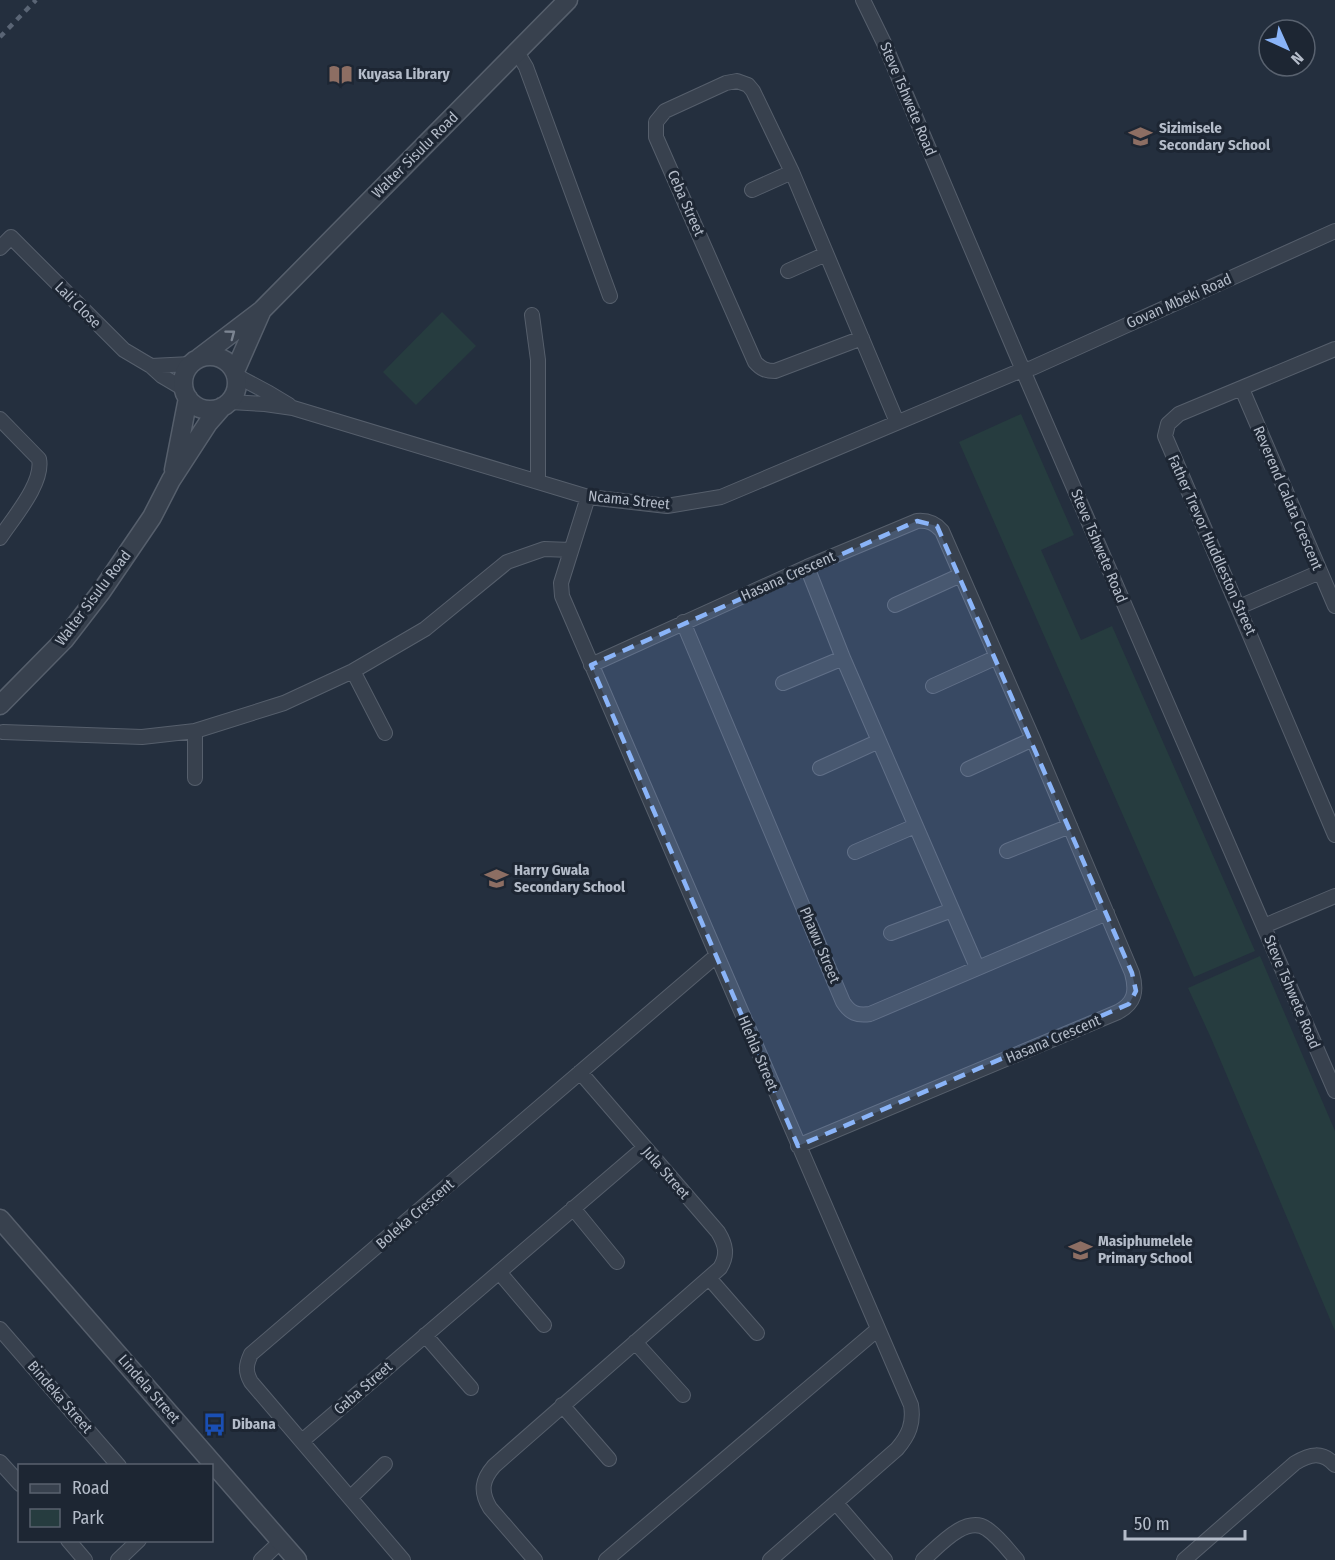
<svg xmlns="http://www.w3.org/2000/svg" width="1335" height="1560" viewBox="0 0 1335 1560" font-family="'Fira Sans Condensed',sans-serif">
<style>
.green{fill:#263c3f}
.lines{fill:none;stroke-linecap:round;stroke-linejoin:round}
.minor-casing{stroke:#565f6c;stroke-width:16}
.tertiary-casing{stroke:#565f6c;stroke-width:21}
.minor{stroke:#38414e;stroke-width:14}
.tertiary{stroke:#38414e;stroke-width:18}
.rail{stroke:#5a6575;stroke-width:4.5;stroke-dasharray:6 6;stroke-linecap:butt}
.oneway{stroke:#7c8592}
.marked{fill:#8ab4f8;fill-opacity:0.2;stroke:#8ab4f8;stroke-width:4.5;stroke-dasharray:12 8;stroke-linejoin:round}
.labels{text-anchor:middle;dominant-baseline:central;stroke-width:6;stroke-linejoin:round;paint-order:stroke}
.poi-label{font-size:15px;font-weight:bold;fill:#b4bcc9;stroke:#1d2633;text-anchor:start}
.street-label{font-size:15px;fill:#b4bcc9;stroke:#1d2633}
</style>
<rect width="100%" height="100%" fill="#242f3e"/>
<!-- green -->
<path class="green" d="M442 312 476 346 416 405 383 372Z
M1021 414 1074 535 1041 550 1081 640 1112 626 1255 951 1194 977 959 442Z
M1260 956 1335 1131V1331L1211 1038 1188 988Z"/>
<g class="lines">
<defs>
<path id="minor" d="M863 0 884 43 1028 382 1335 1091
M517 52 526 67 610 296
M752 190 792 172
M0 248 11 237 124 350 151 366 162 376 184 389
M788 271 826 254
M532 315 538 360V481
M862 338 775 371C766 371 761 369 755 362L656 137V122L665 111 726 83 737 81 748 85 753 91 792 172 897 422
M1335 349 1179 414 1168 424 1165 436 1335 835
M151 366 191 364
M237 376 269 393 289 405
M1242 389 1335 606
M230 402 265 404 293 408 588 497 667 506 721 497 1022 370 1032 368 1335 231
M0 419 39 459C44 483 13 518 0 538
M588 497 561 583 562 596 911 1405C914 1423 909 1435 897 1449L770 1560
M807 567 843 658 977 967
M895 605 961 575
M1239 607 1320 572
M683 622 843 1002C850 1013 857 1016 870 1014L1107 913
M591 665 807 567 917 521C928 520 935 523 942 531L1033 739 1132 973C1137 991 1135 1003 1118 1012L798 1146
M353 671 385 733
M783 683 843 658
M933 686 997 657
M3 732 142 737 195 731 284 703 353 671 425 629 507 562 544 549 571 550
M820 768 879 741
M968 769 1033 739
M195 778V731
M1007 851 1070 826
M855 852 915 826
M1264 926 1335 896
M891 933 952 910
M573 1208 617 1262
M499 1272 544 1325
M709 1278 757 1333
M0 1329 119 1466
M425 1335 471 1388
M635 1342 683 1395
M562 1405 609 1459
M302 1441 644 1148
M0 1462 20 1484
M350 1498 385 1464
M836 1503 885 1560
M68 1540 85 1560
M118 1560 139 1540
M261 1560 281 1541
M403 1560 251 1382C245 1371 246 1365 251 1354L716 956
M535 1560 490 1508C480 1491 482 1480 494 1466L720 1268C728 1255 726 1245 718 1232L580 1072
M606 1560 878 1329
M923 1560C938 1547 966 1514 987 1529 999 1537 1008 1550 1017 1560
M1184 1560 1295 1463C1310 1454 1322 1451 1335 1465"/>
<path id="tertiary" d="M183 383a27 27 0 1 1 54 0a27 27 0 1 1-54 0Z
M199 358 262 310 568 0
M235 371 261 312
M174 470 188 398
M0 705 64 640 101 592 152 517 171 480 208 423 222 407
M0 1219 297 1560"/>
</defs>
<!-- minor casing -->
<use href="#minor" class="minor-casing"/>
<!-- tertiary casing -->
<use href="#tertiary" class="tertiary-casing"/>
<!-- minor -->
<use href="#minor" class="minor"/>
<!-- tertiary -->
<use href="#tertiary" class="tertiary"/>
<!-- rail -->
<path class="rail" d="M0 37 36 0"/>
</g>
<!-- one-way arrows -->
<defs><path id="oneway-chevron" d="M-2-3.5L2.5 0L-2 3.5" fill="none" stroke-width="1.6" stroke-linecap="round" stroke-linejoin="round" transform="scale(1.5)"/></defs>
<use class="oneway" href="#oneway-chevron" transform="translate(231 334) rotate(-37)"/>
<!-- marked area -->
<path class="marked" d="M917 521 937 526 1132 973 1136 991 1129 1004 798 1146 591 665Z"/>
<!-- icons -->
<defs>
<symbol id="library-bare" viewBox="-9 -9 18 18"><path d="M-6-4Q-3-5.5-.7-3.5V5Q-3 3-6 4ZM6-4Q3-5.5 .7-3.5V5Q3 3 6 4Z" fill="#8d6e63" stroke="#1d2633" stroke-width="2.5" paint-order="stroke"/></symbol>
<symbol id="school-bare" viewBox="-9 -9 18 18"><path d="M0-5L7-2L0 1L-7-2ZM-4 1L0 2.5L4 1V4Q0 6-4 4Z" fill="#8d6e63" stroke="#1d2633" stroke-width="2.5" paint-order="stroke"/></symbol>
<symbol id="bus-bare" viewBox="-9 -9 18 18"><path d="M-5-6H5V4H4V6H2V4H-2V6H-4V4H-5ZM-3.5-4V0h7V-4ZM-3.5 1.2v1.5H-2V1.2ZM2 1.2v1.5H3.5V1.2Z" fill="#1a4fb4" stroke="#1d2633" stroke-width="2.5" paint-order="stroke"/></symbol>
</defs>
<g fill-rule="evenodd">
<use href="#library-bare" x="324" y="58" width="33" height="33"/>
<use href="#school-bare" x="1124" y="120" width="33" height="33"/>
<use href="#school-bare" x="480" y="862" width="33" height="33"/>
<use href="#school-bare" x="1064" y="1234" width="33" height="33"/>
<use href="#bus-bare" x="198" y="1408" width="33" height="33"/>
</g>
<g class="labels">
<!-- poi labels -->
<g class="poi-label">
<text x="358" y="74">Kuyasa Library</text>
<text x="1159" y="128">Sizimisele<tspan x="1159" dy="17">Secondary School</tspan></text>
<text x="514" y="870">Harry Gwala<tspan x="514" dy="17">Secondary School</tspan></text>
<text x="1098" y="1241">Masiphumelele<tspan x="1098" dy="17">Primary School</tspan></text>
<text x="232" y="1424">Dibana</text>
</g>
<!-- street labels -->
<g class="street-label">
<text transform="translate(908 99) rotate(67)">Steve Tshwete Road</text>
<text transform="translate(415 155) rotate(-45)">Walter Sisulu Road</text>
<text transform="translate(686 203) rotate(66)">Ceba Street</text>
<text transform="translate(1179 301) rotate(-24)">Govan Mbeki Road</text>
<text transform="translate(78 305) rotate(45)">Lali Close</text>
<text transform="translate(1288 498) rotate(67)">Reverend Calata Crescent</text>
<text transform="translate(629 500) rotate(6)">Ncama Street</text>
<text transform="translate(1212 545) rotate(66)">Father Trevor Huddleston Street</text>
<text transform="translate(1099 546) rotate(67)">Steve Tshwete Road</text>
<text transform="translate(788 576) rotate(-24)">Hasana Crescent</text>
<text transform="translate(93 598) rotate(-53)">Walter Sisulu Road</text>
<text transform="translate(820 945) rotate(67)">Phawu Street</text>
<text transform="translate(1292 992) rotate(67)">Steve Tshwete Road</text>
<text transform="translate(1053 1039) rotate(-23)">Hasana Crescent</text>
<text transform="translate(758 1053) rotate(67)">Hlehla Street</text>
<text transform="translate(666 1173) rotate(49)">Jula Street</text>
<text transform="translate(415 1214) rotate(-41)">Boleka Crescent</text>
<text transform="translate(363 1388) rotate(-41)">Gaba Street</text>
<text transform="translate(149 1389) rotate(49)">Lindela Street</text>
<text transform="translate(60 1397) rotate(49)">Bindeka Street</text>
</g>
</g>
<!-- legend -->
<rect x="18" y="1464" width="195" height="78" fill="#1d2633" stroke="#59626f" stroke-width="1.5"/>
<rect x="30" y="1484" width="30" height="9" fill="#38414e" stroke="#59626f" stroke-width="1.5"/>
<text x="72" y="1494" font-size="18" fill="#b4bcc9">Road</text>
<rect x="30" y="1509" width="30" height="18" fill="#263c3f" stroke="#59626f" stroke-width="1.5"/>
<text x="72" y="1524" font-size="18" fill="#b4bcc9">Park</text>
<!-- north arrow -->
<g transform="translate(1287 48) rotate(135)"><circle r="28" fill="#1d2633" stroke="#59626f" stroke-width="1.5"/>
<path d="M0-4.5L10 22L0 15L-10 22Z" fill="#8ab4f8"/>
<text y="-9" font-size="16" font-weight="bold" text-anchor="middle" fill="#b4bcc9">N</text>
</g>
<!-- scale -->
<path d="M1125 1530v9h120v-9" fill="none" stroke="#b4bcc9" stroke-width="3"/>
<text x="1134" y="1530" font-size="18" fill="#b4bcc9" stroke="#1d2633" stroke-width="4.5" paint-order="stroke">50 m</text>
</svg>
